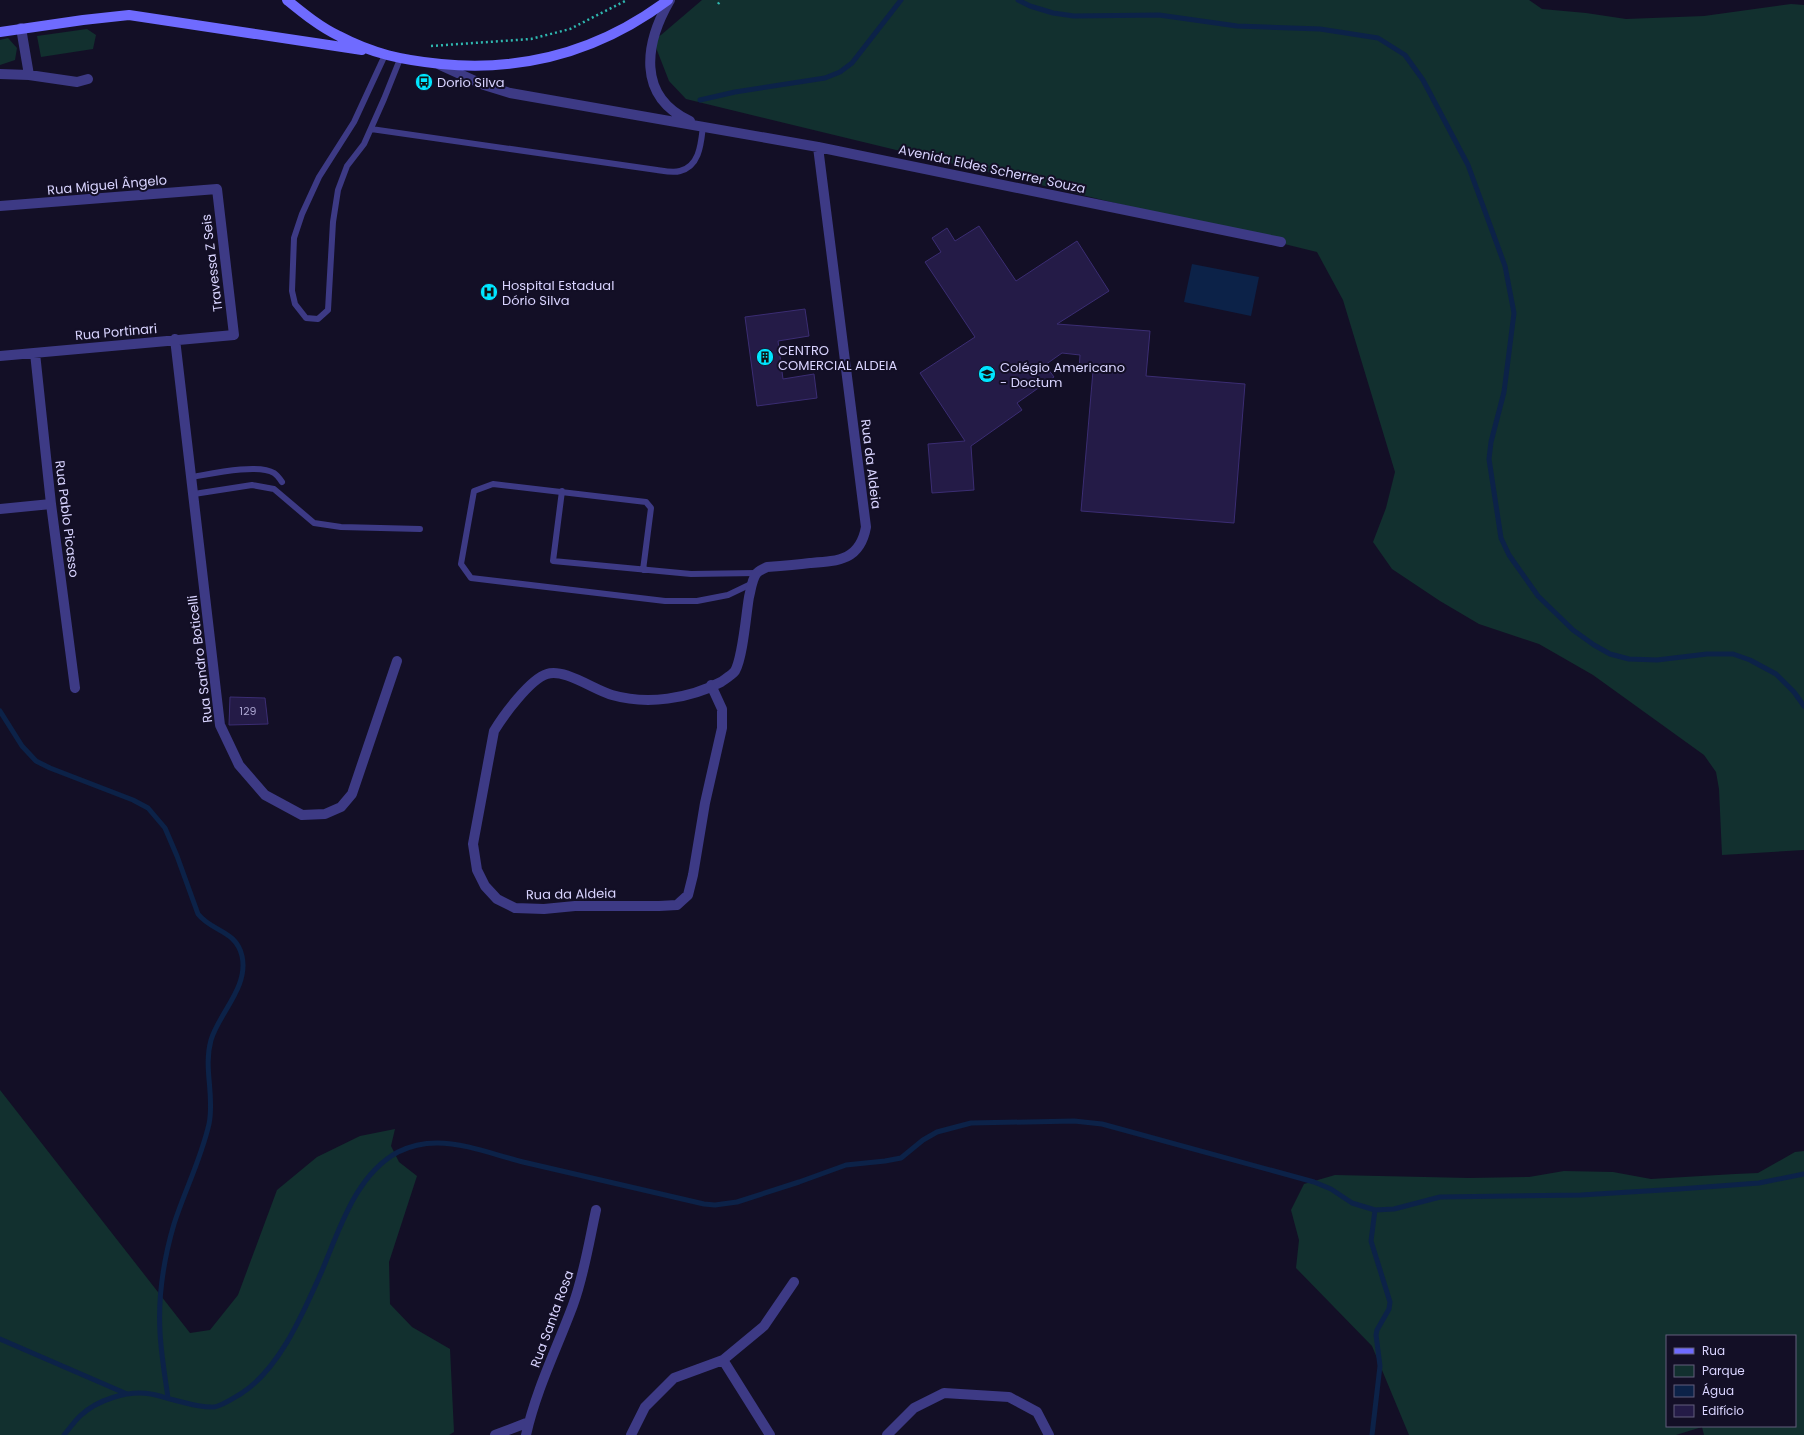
<svg xmlns="http://www.w3.org/2000/svg" width="1804" height="1435" viewBox="0 0 1804 1435" font-family="Poppins,sans-serif">
<style>
.green{fill:#12302f;fill-rule:evenodd}
.water{fill:#0c2248}
.lines{fill:none;stroke-linecap:round;stroke-linejoin:round}
.stream{stroke:#0c2248;stroke-width:5}
.building{fill:#241b47;stroke:#3b2d73}
.path{stroke:#2fb8b0;stroke-width:2.5;stroke-dasharray:2 3;stroke-linecap:butt}
.service{stroke:#3d3a85;stroke-width:6}
.minor{stroke:#3d3a85;stroke-width:10}
.secondary{stroke:#6f6bff;stroke-width:10}
.labels{text-anchor:middle;dominant-baseline:central;stroke-width:4;stroke-linejoin:round;paint-order:stroke}
.number-label{font-size:11px;fill:#aca6d1}
.poi-label{font-size:13px;fill:#d9d4ff;stroke:#130f26;text-anchor:start}
.street-label{font-size:13px;fill:#d9d4ff;stroke:#130f26}
</style>
<rect width="100%" height="100%" fill="#130f26"/>
<!-- green -->
<path class="green" d="M702 0H1529L1542 9 1586 13 1626 19 1704 16 1791 4 1804 5V850L1722 855 1719 789 1716 772 1704 755 1593 675 1539 644 1479 624 1440 601 1392 569 1373 542 1386 508 1395 472 1343 300 1317 252 686 99 669 81 653 40 661 35Z
M87 29 96 35 93 49 41 57 37 36Z
M8 38 17 48 15 60 0 65V40Z
M0 1090 190 1333 210 1330 238 1295 277 1190 317 1157 360 1136 395 1129 391 1146 399 1162 417 1176 389 1262 390 1304 412 1327 450 1349 454 1432 449 1435H0Z
M1804 1151V1435H1704L1702 1427 1676 1435H1409L1372 1346 1296 1268 1299 1240 1291 1210 1304 1184 1335 1175 1469 1178 1529 1177 1564 1171 1613 1172 1651 1179 1735 1174 1758 1173 1795 1152ZM1667 1336H1795V1426H1667Z"/>
<!-- water -->
<path class="water" d="M1192 264 1259 277 1251 316 1184 302Z"/>
<g class="lines">
<!-- stream -->
<path class="stream" d="M1018 0 1030 6 1053 13 1074 16 1159 15 1237 26 1320 29 1378 38 1405 55 1423 80 1468 165 1505 266 1514 313 1504 392 1491 442 1489 459 1501 538 1509 555 1538 596 1573 630 1594 645 1610 654 1629 659 1657 660 1707 654H1733L1750 660 1776 674 1794 692 1804 706
M700 100 735 92 825 78 840 72 852 63 901 0
M0 711 22 746 36 761 50 768 133 800 148 808 165 828 177 856 198 914C212 932 236 930 242 956 249 987 219 1013 211 1040 203 1069 215 1095 209 1124 201 1159 185 1190 174 1224 164 1258 158 1296 160 1332 161 1354 165 1376 168 1398
M0 1339 127 1394
M64 1435C69 1429 74 1422 80 1416 97 1400 127 1390 151 1394 158 1395 166 1398 174 1400 186 1403 201 1408 214 1407 222 1406 235 1397 242 1393 280 1368 303 1313 321 1273 339 1231 355 1175 398 1152 410 1146 424 1143 437 1143 466 1143 495 1155 523 1162 584 1176 644 1190 704 1204L715 1205 737 1202 799 1182 846 1165 885 1161 901 1158 923 1140 937 1132 971 1123 1074 1121 1102 1124 1314 1182 1331 1189 1352 1203 1375 1210 1394 1209 1440 1197 1581 1195 1679 1189 1759 1183 1804 1174
M1372 1435 1380 1366 1376 1335 1377 1330 1389 1309 1390 1302 1371 1241 1375 1210"/>
</g>
<!-- building -->
<path class="building" d="M979 226 1016 281 1077 241 1109 291 1057 324 1150 331 1146 376 1245 384 1234 523 1081 511 1093 371 1079 370 1080 355 1062 353 1045 365 1054 377 1017 403 1022 410 971 446 974 490 932 493 928 444 965 441 920 373 975 337 925 262 941 252 932 238 947 228 955 241Z
M805 309 809 336 778 341 783 379 814 374 817 398 757 406 745 317Z
M230 697 265 698 268 724 229 725Z"/>
<g class="lines">
<!-- path -->
<path class="path" d="M718 4 721 0
M431 46 531 39 570 29 627 0"/>
<!-- service -->
<path class="service" d="M385 55 354 122 319 177 302 214 294 238 292 291 295 304 306 318 318 319 328 310 333 222 338 190 347 166 364 144 384 99 400 59
M371 129 657 170C664 171 673 173 680 171 700 166 701 143 703 126
M192 477C210 474 258 463 274 473 277 475 280 479 282 482
M562 491 553 561 691 574 757 573
M194 494 252 485 274 489 314 523 341 527 420 529
M643 570 651 508 646 502 493 484 474 491 461 564 471 578 665 601H697L728 595 751 584"/>
<!-- minor -->
<path class="minor" d="M670 0C645 43 636 96 690 121
M21 28 29 75
M440 65 484 85 510 93 818 147 1281 242
M0 74 29 75 77 82 88 79
M0 206 217 189 234 335 0 356
M175 339 220 725 239 765 265 795 302 815 325 814 341 807 352 794 397 661
M35 353 51 504 75 688
M0 509 51 504
M711 685 722 709V728L705 803 693 875 688 895 677 905 659 906H575L544 909 515 908 497 899 485 886 477 870 473 844 494 731C503 716 530 679 547 674 564 668 594 690 612 695 647 705 689 699 721 682 725 679 732 675 735 671 743 657 746 614 749 597 751 589 752 580 756 574 758 571 763 569 767 567 781 566 795 565 810 563 839 561 860 560 866 527L818 147
M723 1360 770 1435
M495 1435 529 1422
M526 1435C536 1390 557 1348 573 1305 584 1275 589 1242 596 1210
M631 1435 645 1407 674 1378 723 1360 764 1326 794 1282
M887 1435 914 1408 944 1393 1009 1397 1037 1412 1049 1435"/>
<!-- secondary -->
<path class="secondary" d="M287 0C303 13 320 27 339 36 373 54 402 60 441 64 525 72 600 51 668 0
M0 32 83 20 129 15 362 50"/>
</g>
<!-- icons -->
<defs>
<symbol id="bus-disc" viewBox="-11 -11 22 22"><circle r="9.5" fill="#00e5ff" stroke="#130f26"/><path d="M-5-6H5V4H4V6H2V4H-2V6H-4V4H-5ZM-3.5-4V0h7V-4ZM-3.5 1.2v1.5H-2V1.2ZM2 1.2v1.5H3.5V1.2Z" fill="#111"/></symbol>
<symbol id="hospital-disc" viewBox="-11 -11 22 22"><circle r="9.5" fill="#00e5ff" stroke="#130f26"/><path d="M-5-5h3v3.5h4V-5h3V5h-3V1.5h-4V5h-3Z" fill="#111"/></symbol>
<symbol id="building-disc" viewBox="-11 -11 22 22"><circle r="9.5" fill="#00e5ff" stroke="#130f26"/><path d="M-4-6H4V6H1V3H-1V6H-4ZM-2.5-4.3h1.7v1.8h-1.7ZM.8-4.3h1.7v1.8H.8ZM-2.5-1h1.7V.8h-1.7ZM.8-1h1.7V.8H.8Z" fill="#111"/></symbol>
<symbol id="school-disc" viewBox="-11 -11 22 22"><circle r="9.5" fill="#00e5ff" stroke="#130f26"/><path d="M0-5L7-2L0 1L-7-2ZM-4 1L0 2.5L4 1V4Q0 6-4 4Z" fill="#111"/></symbol>
</defs>
<g fill-rule="evenodd">
<use href="#bus-disc" x="414" y="72" width="20" height="20"/>
<use href="#hospital-disc" x="479" y="282" width="20" height="20"/>
<use href="#building-disc" x="755" y="347" width="20" height="20"/>
<use href="#school-disc" x="977" y="364" width="20" height="20"/>
</g>
<g class="labels">
<!-- number labels -->
<g class="number-label">
<text x="248" y="711">129</text>
</g>
<!-- poi labels -->
<g class="poi-label">
<text x="437" y="82">Dorio Silva</text>
<text x="502" y="285">Hospital Estadual<tspan x="502" dy="15">Dório Silva</tspan></text>
<text x="778" y="350">CENTRO<tspan x="778" dy="15">COMERCIAL ALDEIA</tspan></text>
<text x="1000" y="367">Colégio Americano<tspan x="1000" dy="15">- Doctum</tspan></text>
</g>
<!-- street labels -->
<g class="street-label">
<text transform="translate(992 169) rotate(12)">Avenida Eldes Scherrer Souza</text>
<text transform="translate(107 185) rotate(-5)">Rua Miguel Ângelo</text>
<text transform="translate(212 263) rotate(-97)">Travessa Z Seis</text>
<text transform="translate(116 332) rotate(-5)">Rua Portinari</text>
<text transform="translate(871 464) rotate(83)">Rua da Aldeia</text>
<text transform="translate(67 519) rotate(83)">Rua Pablo Picasso</text>
<text transform="translate(200 659) rotate(-97)">Rua Sandro Boticelli</text>
<text transform="translate(571 894) rotate(-1)">Rua da Aldeia</text>
<text transform="translate(552 1319) rotate(-70)">Rua Santa Rosa</text>
</g>
</g>
<!-- legend -->
<rect x="1666" y="1335" width="130" height="92" fill="#130f26" stroke="#625e7d"/>
<rect x="1674" y="1348" width="20" height="6" fill="#6f6bff" stroke="#625e7d"/>
<text x="1702" y="1355" font-size="12" fill="#d9d4ff">Rua</text>
<rect x="1674" y="1365" width="20" height="12" fill="#12302f" stroke="#625e7d"/>
<text x="1702" y="1375" font-size="12" fill="#d9d4ff">Parque</text>
<rect x="1674" y="1385" width="20" height="12" fill="#0c2248" stroke="#625e7d"/>
<text x="1702" y="1395" font-size="12" fill="#d9d4ff">Água</text>
<rect x="1674" y="1405" width="20" height="12" fill="#241b47" stroke="#625e7d"/>
<text x="1702" y="1415" font-size="12" fill="#d9d4ff">Edifício</text>
</svg>
